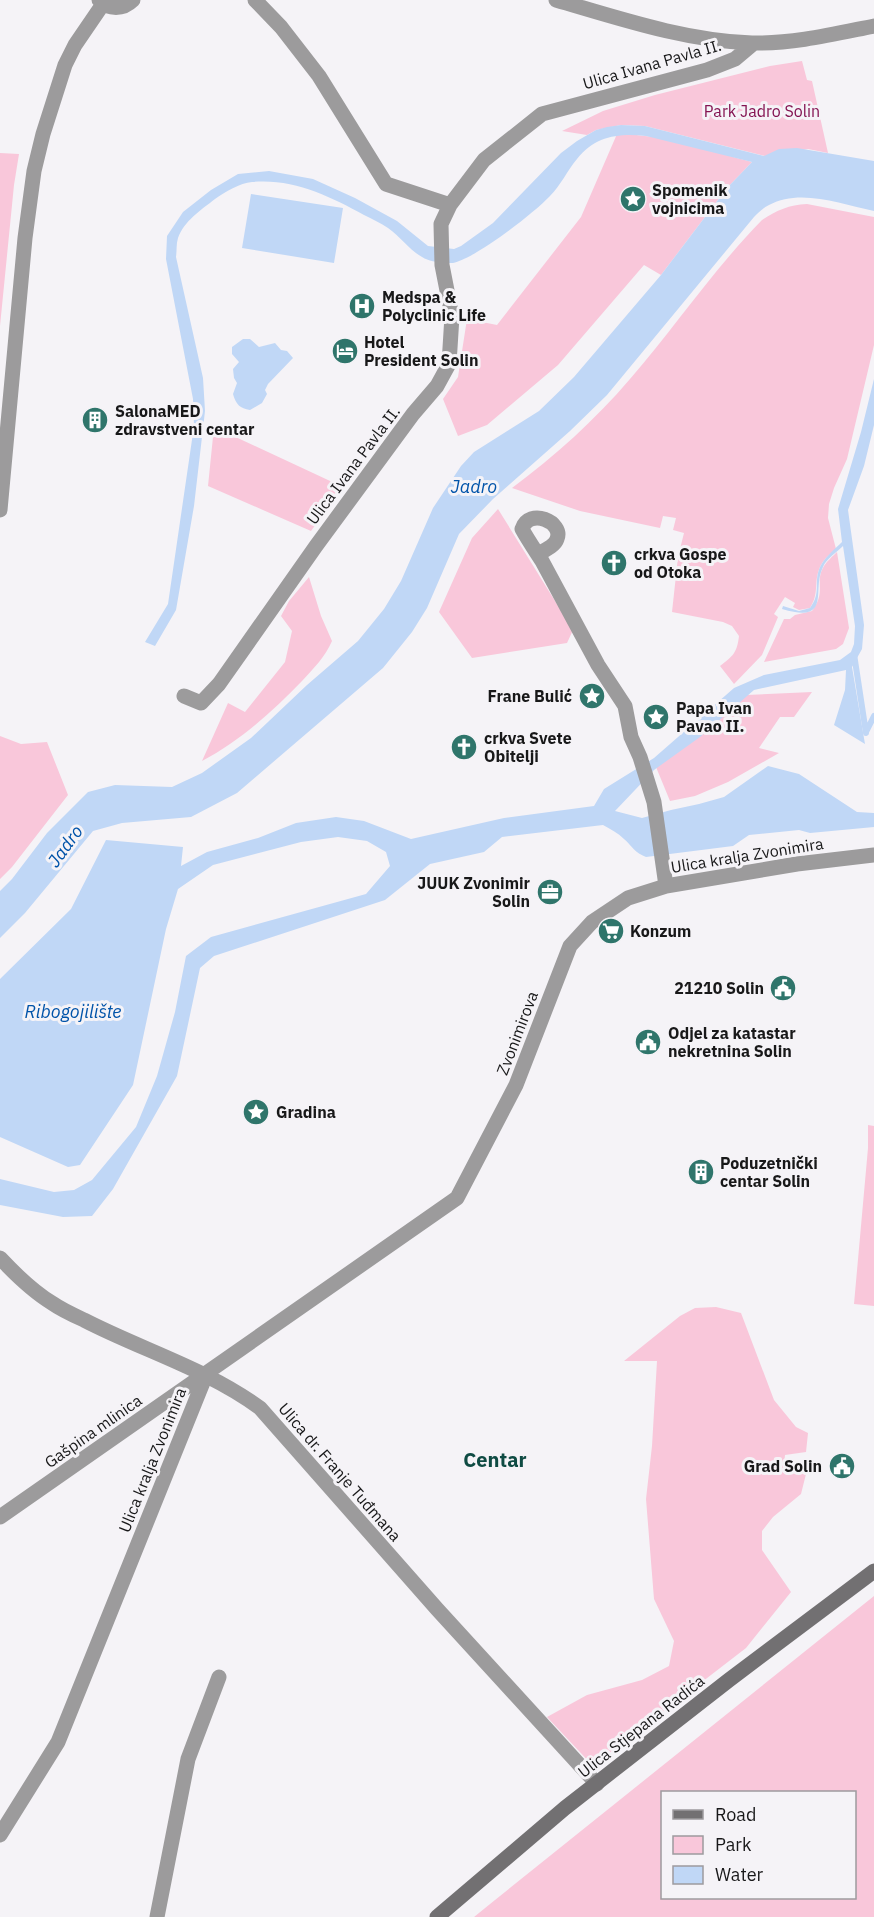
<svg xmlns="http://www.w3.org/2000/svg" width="874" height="1917" viewBox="0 0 874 1917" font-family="'IBM Plex Sans',sans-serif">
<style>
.green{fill:#f9c7da;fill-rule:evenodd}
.water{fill:#c0d7f6}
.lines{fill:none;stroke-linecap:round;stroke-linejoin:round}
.stream{stroke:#c0d7f6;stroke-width:6}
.minor{stroke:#9c9b9c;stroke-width:15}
.secondary{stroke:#727072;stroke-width:15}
.labels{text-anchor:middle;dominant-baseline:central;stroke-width:6;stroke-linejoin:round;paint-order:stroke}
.street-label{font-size:16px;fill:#181819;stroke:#f5f3f7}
.park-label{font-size:16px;fill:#841452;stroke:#f5f3f7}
.poi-label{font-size:16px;font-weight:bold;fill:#181819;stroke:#f5f3f7;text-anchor:start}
.water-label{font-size:18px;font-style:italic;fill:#0053a9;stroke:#f5f3f7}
.quarter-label{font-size:20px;font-weight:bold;fill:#0f4b43;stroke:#f5f3f7}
</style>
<rect width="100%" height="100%" fill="#f5f3f7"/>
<!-- green -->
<path class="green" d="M802 61 807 80 812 81 828 153 808 149 765 156 645 126 621 125 596 130 587 135 562 131 603 111 655 95 770 66Z
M617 134C663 134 709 151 752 162L727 188 661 275 644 265 558 365 487 425 458 436 443 399 458 377 467 319 497 325 581 217Z
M0 153 19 154 14 185 0 326Z
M807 204 874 217V345L847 459 834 488 829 504 828 518 836 549C830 554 823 560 820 567 813 583 820 592 810 608L799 610 793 607 795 603 785 597 774 614 778 617 762 655 734 684 720 666C733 656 737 653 739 636L732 626 723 622 672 612 678 557 684 533 673 530 676 518 663 516 660 528 580 511 512 488C555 456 595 420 630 379 675 327 714 269 762 220 777 210 789 205 807 204Z
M214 427 343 487 311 531 208 486Z
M498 509 573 630 567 643 472 658 439 612 472 538Z
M837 552 849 628 843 644 836 649 764 662 784 619H790L795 615 812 611C827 591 814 582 824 566 827 561 833 556 837 552Z
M309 577 321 616 332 641C325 657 314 668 302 681 272 712 240 741 202 761L228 703 245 712 285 662 292 631 281 616 289 601Z
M812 692 794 717H780L759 748 779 753 728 782 695 796 670 801 656 767 746 695Z
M0 736 21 744 47 742 68 795 12 867 0 879Z
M868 1125 874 1126V1306L854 1304 868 1148Z
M716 1307 741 1313 774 1400 796 1427 808 1433 806 1452 785 1455 784 1465 806 1474 801 1494 773 1517 762 1531V1550L791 1592 746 1648 593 1766 547 1717 587 1695 642 1680 669 1666 674 1641 654 1599 646 1499 652 1446 657 1361H624L680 1316 695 1308Z
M874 1596V1917H474L495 1900ZM662 1792H854V1898H662Z"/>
<!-- water -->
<path class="water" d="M621 125 645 126 764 156 779 149 797 148 874 161V211C841 204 800 188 769 205 763 208 758 213 754 217L607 395 570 431 493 499 459 534 427 608 412 632 383 668 237 793 191 817 122 823 93 831 25 913 0 938V891L12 879 47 833 88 792 115 785 172 787 202 773 251 738 307 685 358 641 384 609 401 581 433 508 461 466 474 452 539 411 574 377 661 275 727 188 752 162 646 136C619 133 595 136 577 159 567 171 561 185 550 196 533 214 476 258 453 263 449 263 444 263 439 262 416 261 405 240 388 228 381 223 372 219 364 215 330 196 292 178 252 182 240 183 225 192 215 199 201 210 184 221 178 238 176 244 177 251 176 257L203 378 205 411 194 506 176 610 155 646 145 642 168 604 194 426 193 399 166 259 167 236 183 212 211 190 238 174 269 171 313 179 355 198 397 221 428 246 454 249 461 246 493 223 561 153 577 141 596 130 607 127Z
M251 194 343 208 334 263 242 248Z
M243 339H250L259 347 275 343 281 350 287 351 293 358 268 384 265 390 267 394 262 403 250 410C240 408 236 405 233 394L237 383 234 378 233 369 239 362 232 354V347Z
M874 379V425L864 466 848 510 864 625 862 649 852 667 865 744 834 725 845 690 846 670 754 690 700 737 654 770 615 811 642 818 671 810 699 804 724 797 768 766 799 774 857 812 874 813V827L810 833 799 830 749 835 733 846 646 857C635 853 632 846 624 839 618 833 610 829 603 825L502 837 484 852 430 864 385 900 214 956 200 968 177 1076 113 1189 92 1216 63 1217 0 1205V1179L54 1192 74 1190 92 1180 136 1127 157 1076 175 1012 186 956 211 937 366 894 390 866 386 852 367 841 338 837 301 842 213 865 178 889 166 929 133 1085 80 1165 68 1167 0 1137V979L71 909 106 840 183 847 181 866 207 852 258 838 296 823 336 817 364 821 411 839 504 818 594 806 604 789 654 758 734 688 764 675 840 660 851 652 854 644 855 626 843 546C837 552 826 559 823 567 811 590 833 624 782 609L783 606 799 611 810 608C822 592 813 583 820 567 824 558 835 549 842 542L838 509 861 432Z"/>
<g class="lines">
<!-- stream -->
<path class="stream" d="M854 654 866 733
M866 732 874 716"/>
<!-- minor -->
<path class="minor" d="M99 0C109 10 123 10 133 0
M255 0 281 27 319 76 386 184 450 205
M556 0C618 18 686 41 752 43 793 44 834 34 874 26
M0 510 25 238 34 171 43 134 65 65 75 45 103 4
M538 554C543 551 555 546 557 539 564 522 529 507 522 529 528 540 535 550 542 561L598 665 625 706 631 737 640 757 654 802 666 886
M184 696 201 703 219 684 316 546 413 414 437 386 449 364 452 316 442 265 441 224 450 205 484 160 542 114 707 70 735 59 754 43
M0 1258C16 1275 32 1291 52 1303 62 1310 73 1315 84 1320 142 1350 207 1369 260 1408L437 1609 597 1784
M0 1517 457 1198 516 1085 570 946 592 922 628 898 666 886 797 864 874 855
M0 1835 58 1742 206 1375
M157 1917 188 1759 219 1677"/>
<!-- secondary -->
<path class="secondary" d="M437 1917 565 1808 729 1680 874 1571"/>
</g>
<!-- icons -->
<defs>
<symbol id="sight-disc" viewBox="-11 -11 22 22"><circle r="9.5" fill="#2f756b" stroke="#f5f3f7"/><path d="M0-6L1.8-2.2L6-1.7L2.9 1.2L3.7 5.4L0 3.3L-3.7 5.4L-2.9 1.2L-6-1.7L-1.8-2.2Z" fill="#fff"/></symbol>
<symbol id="hospital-disc" viewBox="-11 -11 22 22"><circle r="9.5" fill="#2f756b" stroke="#f5f3f7"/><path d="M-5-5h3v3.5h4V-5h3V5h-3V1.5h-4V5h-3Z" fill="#fff"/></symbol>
<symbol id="hotel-disc" viewBox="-11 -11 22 22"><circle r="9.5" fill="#2f756b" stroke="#f5f3f7"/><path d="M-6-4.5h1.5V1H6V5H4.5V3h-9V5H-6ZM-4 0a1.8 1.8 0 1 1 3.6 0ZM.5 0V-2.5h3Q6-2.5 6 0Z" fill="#fff"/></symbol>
<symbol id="building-disc" viewBox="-11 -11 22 22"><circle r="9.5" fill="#2f756b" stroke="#f5f3f7"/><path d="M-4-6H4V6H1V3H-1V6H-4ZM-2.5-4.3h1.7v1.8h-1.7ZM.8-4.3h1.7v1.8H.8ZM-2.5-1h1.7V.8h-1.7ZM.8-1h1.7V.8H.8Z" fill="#fff"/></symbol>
<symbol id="church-disc" viewBox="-11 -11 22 22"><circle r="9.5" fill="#2f756b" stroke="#f5f3f7"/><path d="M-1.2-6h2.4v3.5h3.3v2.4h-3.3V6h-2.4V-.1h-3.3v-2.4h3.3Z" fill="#fff"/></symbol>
<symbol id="office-disc" viewBox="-11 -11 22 22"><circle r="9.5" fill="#2f756b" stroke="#f5f3f7"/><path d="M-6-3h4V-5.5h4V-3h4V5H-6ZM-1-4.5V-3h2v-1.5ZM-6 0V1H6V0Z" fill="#fff"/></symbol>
<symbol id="supermarket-disc" viewBox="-11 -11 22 22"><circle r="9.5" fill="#2f756b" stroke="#f5f3f7"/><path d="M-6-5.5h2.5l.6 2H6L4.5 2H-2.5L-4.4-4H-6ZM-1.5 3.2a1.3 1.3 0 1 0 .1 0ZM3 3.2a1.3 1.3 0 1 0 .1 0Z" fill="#fff"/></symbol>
<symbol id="civic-disc" viewBox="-11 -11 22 22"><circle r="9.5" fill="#2f756b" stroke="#f5f3f7"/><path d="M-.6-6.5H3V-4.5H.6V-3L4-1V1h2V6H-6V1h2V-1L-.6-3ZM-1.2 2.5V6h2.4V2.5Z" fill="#fff"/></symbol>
</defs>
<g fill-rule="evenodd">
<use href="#sight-disc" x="618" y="184" width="30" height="30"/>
<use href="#hospital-disc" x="347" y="291" width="30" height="30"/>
<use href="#hotel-disc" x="330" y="336" width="30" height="30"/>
<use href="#building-disc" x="80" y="405" width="30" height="30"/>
<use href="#church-disc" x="599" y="548" width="30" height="30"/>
<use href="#sight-disc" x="577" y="681" width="30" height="30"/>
<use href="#sight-disc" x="641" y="702" width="30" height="30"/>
<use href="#church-disc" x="449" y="732" width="30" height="30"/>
<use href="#office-disc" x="535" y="877" width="30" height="30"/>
<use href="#supermarket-disc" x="596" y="916" width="30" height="30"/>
<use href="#civic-disc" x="768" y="973" width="30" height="30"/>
<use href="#civic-disc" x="633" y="1027" width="30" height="30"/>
<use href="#sight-disc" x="241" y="1097" width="30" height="30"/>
<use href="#building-disc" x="686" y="1157" width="30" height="30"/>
<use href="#civic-disc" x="827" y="1451" width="30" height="30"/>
</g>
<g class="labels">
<!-- street labels -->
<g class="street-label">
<text transform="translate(652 64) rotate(-16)">Ulica Ivana Pavla II.</text>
<text transform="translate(353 465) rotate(-53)">Ulica Ivana Pavla II.</text>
<text transform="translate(747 855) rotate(-9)">Ulica kralja Zvonimira</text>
<text transform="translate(517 1033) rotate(-69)">Zvonimirova</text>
<text transform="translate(93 1431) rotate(-35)">Gašpina mlinica</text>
<text transform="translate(152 1460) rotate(-68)">Ulica kralja Zvonimira</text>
<text transform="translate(340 1472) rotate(49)">Ulica dr. Franje Tuđmana</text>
<text transform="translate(641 1726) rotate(-38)">Ulica Stjepana Radića</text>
</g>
<!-- park labels -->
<g class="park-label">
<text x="762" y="111">Park Jadro Solin</text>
</g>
<!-- poi labels -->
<g class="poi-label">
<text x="652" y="190">Spomenik<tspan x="652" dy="18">vojnicima</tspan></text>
<text x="382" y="297">Medspa &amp;<tspan x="382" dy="18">Polyclinic Life</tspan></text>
<text x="364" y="342">Hotel<tspan x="364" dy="18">President Solin</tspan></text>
<text x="115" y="411">SalonaMED<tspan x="115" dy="18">zdravstveni centar</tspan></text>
<text x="634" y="554">crkva Gospe<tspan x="634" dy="18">od Otoka</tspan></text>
<text x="572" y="696" text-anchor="end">Frane Bulić</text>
<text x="676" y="708">Papa Ivan<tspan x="676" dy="18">Pavao II.</tspan></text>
<text x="484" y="738">crkva Svete<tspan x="484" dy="18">Obitelji</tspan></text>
<text x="530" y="883" text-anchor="end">JUUK Zvonimir<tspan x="530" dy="18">Solin</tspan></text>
<text x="630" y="931">Konzum</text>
<text x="764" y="988" text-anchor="end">21210 Solin</text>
<text x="668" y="1033">Odjel za katastar<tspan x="668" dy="18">nekretnina Solin</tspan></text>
<text x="276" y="1112">Gradina</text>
<text x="720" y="1163">Poduzetnički<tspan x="720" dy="18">centar Solin</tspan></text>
<text x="822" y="1466" text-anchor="end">Grad Solin</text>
</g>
<!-- water labels -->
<g class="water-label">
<text x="474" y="486">Jadro</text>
<text transform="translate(65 846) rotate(-54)">Jadro</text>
<text x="73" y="1011">Ribogojilište</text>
</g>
<!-- quarter labels -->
<g class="quarter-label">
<text x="495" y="1459">Centar</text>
</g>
</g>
<!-- legend -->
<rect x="661" y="1791" width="195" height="108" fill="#f5f3f7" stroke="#9d9b9e" stroke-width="1.5"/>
<rect x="673" y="1810" width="30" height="9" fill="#727072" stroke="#9d9b9e" stroke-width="1.5"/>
<text x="715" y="1821" font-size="18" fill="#181819">Road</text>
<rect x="673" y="1836" width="30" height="18" fill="#f9c7da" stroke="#9d9b9e" stroke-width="1.5"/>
<text x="715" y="1851" font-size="18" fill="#181819">Park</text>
<rect x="673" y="1866" width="30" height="18" fill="#c0d7f6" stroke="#9d9b9e" stroke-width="1.5"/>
<text x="715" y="1881" font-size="18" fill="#181819">Water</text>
</svg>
